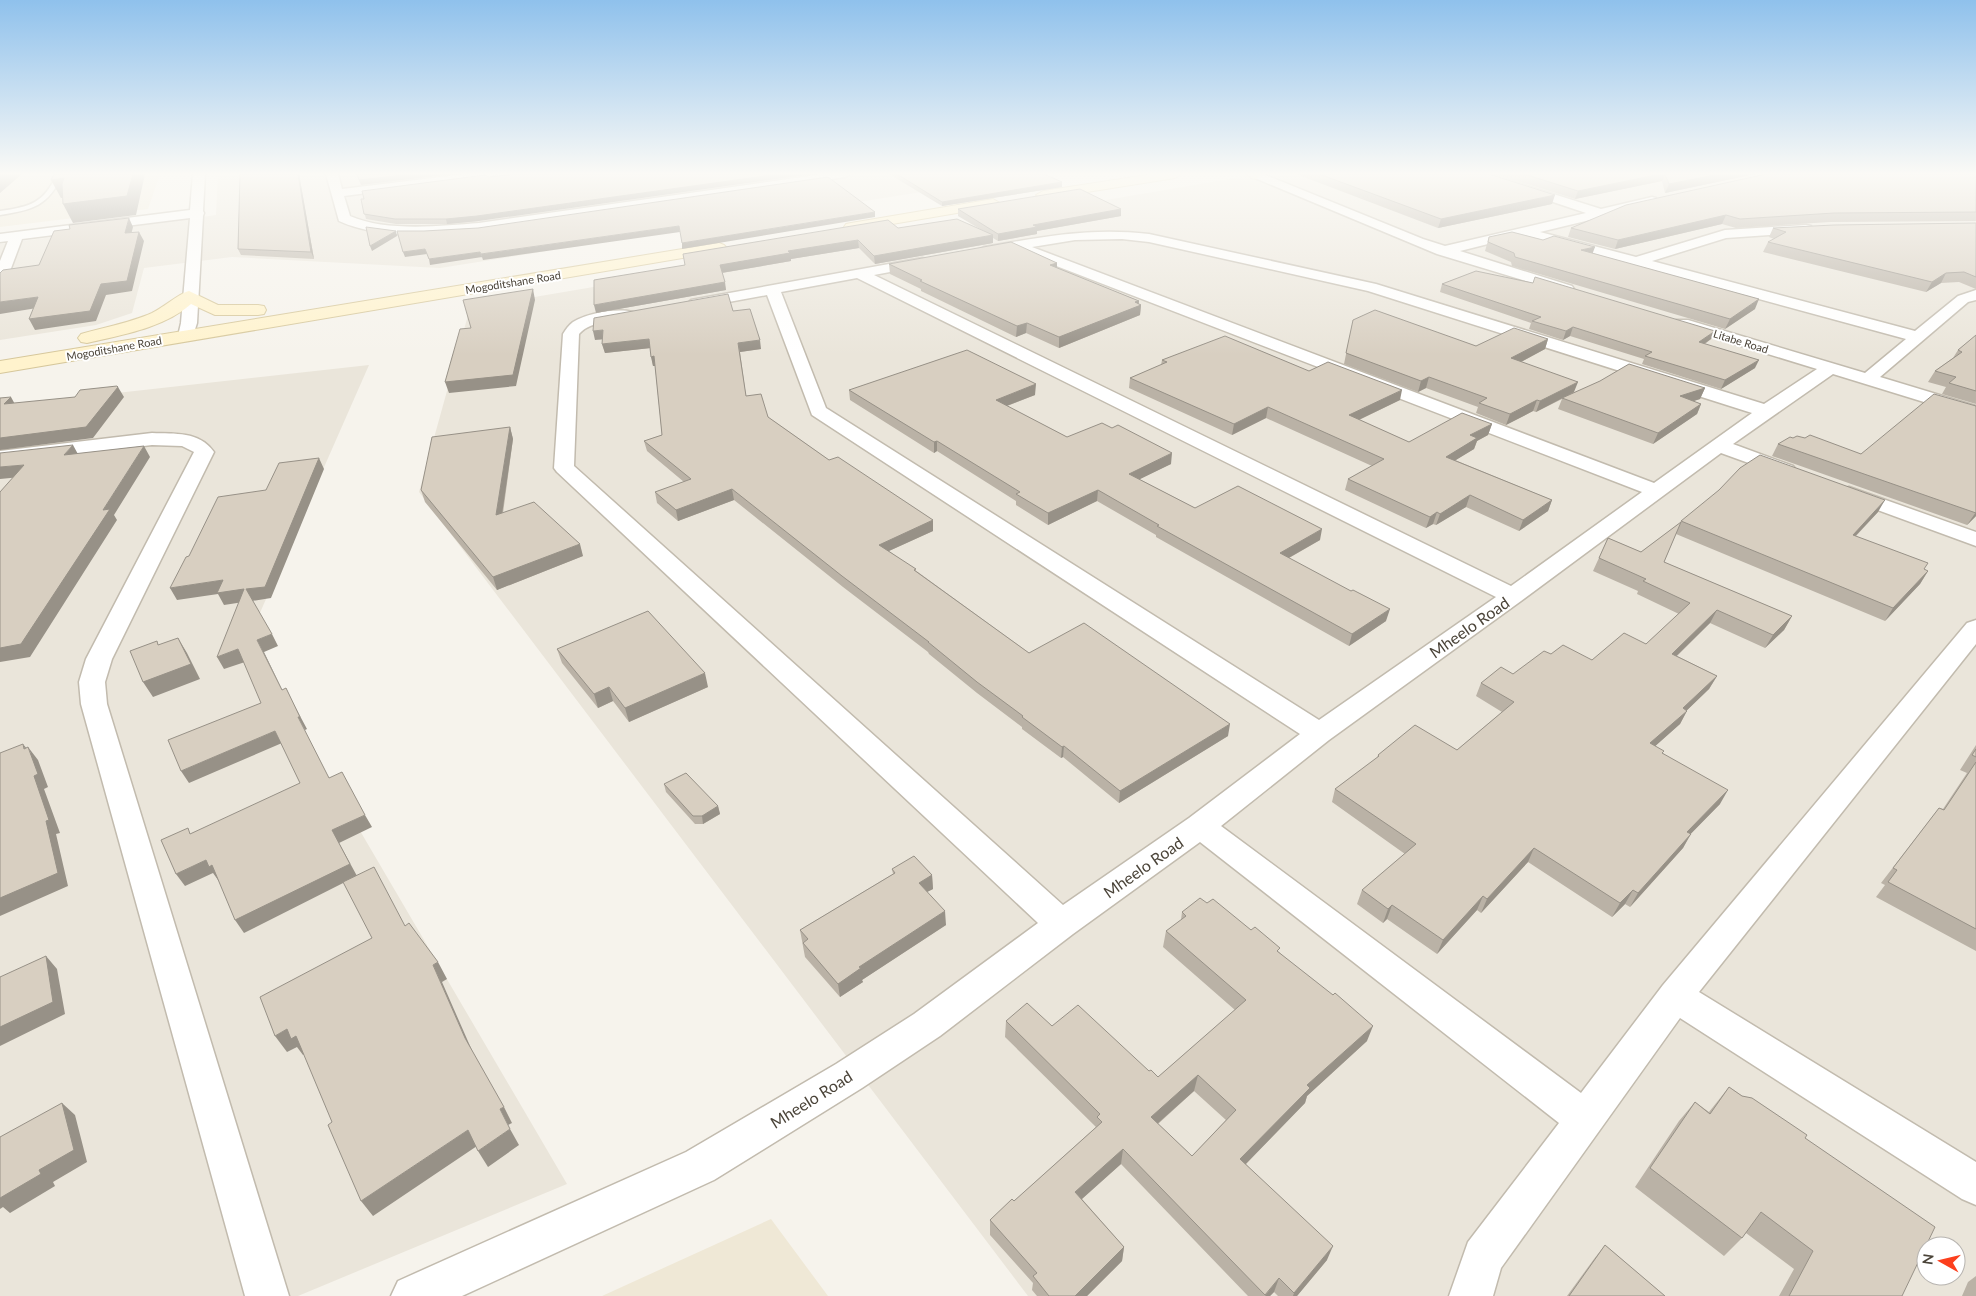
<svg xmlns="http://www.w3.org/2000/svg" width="1976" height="1296" viewBox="0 0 1976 1296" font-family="Lato,sans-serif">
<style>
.residential{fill:#eae5da;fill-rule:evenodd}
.education{fill:#efe8d6}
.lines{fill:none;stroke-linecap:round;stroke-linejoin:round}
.service-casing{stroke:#c2bbae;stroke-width:3}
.minor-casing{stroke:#c2bbae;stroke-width:3}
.secondary-casing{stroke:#d6c79b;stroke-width:2}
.service{fill:#fff;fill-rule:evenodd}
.minor{fill:#fff;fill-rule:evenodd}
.secondary{fill:#fff3cd;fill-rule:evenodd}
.wall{fill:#bab2a6;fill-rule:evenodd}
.shaded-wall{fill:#979187}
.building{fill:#d8cfc1;stroke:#979187;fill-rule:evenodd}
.labels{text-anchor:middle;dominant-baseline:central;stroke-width:4;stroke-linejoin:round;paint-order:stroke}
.far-street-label{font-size:11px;fill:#4b4439;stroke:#fff}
.near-street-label{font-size:16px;fill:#4b4439;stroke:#fff}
</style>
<rect width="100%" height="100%" fill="#f6f3ec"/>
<!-- residential -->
<path class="residential" d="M218 174H1036L440 268 232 257 144 268 132 313 96 325 0 340V244L216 215Z
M1259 174H1976V1296H1028L419 492 470 308ZM1926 1246H1956V1276H1926Z
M369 365 259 615 257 655 567 1184 298 1296H0V406Z"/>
<!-- education -->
<path class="education" d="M0 174H160L148 209 0 227Z
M771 1219 828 1296H602Z"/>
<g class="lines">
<defs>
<path id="service" d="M57 174H63C48 206 33 210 0 215V211C30 207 44 203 57 174Z"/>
<path id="minor" d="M193 174H205L203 211 204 213 203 216 197 323 192 339H180L178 336 181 323 190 218 22 239 7 279 5 282 0 283V261L8 241 0 242V234L190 210Z
M326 174H338L342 189 465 174H496L490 177 344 196 350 216C386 232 440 226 479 223L823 174H851L845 177 479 231C434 235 381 240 339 221Z
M1248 174H1263L1423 239 1445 246 1586 213 1475 176 1473 174H1490L1601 209 1652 197 1656 198 1658 201 1656 204 1540 232 1636 257 1725 230 1806 225 1811 226 1813 229 1811 232 1726 238 1652 261 1915 331 1958 296 1976 290V300L1968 302 1880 377 1976 406V418L1833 374 1733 444 1793 466 1796 470 1793 474 1786 476 1779 474 1721 453 1521 601 1329 740 1221 826 1581 1093 1663 985 1967 623 1976 620V644L1699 992 1976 1162V1205L1962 1199 1680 1018 1501 1268 1493 1296H1449L1468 1242 1559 1123 1200 842 1073 934 940 1036 862 1088 714 1180 462 1296H391L398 1281 686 1152 836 1064 914 1014 1038 923 557 472 554 468 563 334C566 329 569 325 573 322 588 313 616 308 633 312L635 315 633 318C615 323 592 319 579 334L574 466 1063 905 1189 818 1300 734 812 415 767 295 696 308 691 306 688 303 691 300 922 258 927 259 929 262 927 265 874 275 1511 586 1642 492 1015 250 984 255 977 251 984 247C1042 237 1090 227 1149 234L1376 284 1764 404 1817 369 1676 326 1674 323 1676 320H1688L1865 373 1906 339 1524 235 1460 251 1572 286 1574 289 1572 292H1562L1437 254 1250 176ZM1122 239 1149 242 1368 291 1752 413 1654 483 1032 247 1075 240ZM857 278 1496 597 1319 720 826 408 781 292Z
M152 433C175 434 199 431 214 452L112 659 105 682 107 704 289 1296H245L81 704 79 682 86 659 194 452 182 446 152 445 0 463V451Z
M1849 487 1976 532V546L1842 497 1839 493 1842 489Z"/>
<path id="secondary" d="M1153 174H1181L1175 178 1043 199 1036 195 1043 191Z
M1250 174H1262V175L1256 179 1251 178Z
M993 199 1000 203 998 206 851 231 846 230 844 227 846 224 851 223Z
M719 243 724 245 727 248 724 251 0 373V361Z
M189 291 218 305H258L264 306 266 310 264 314 258 315H215L191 304C164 328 121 335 87 343L81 342 78 338 81 334C104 327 130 323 152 313 164 307 180 293 189 291Z"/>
</defs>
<!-- service casing -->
<use href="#service" class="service-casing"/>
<!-- minor casing -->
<use href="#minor" class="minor-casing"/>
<!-- secondary casing -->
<use href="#secondary" class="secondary-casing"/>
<!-- service -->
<use href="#service" class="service"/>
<!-- minor -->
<use href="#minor" class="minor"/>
<!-- secondary -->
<use href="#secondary" class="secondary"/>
</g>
<!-- wall -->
<path class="wall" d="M240 174H299L314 259 241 255 238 249Z
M889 174H1044L1062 182V187L942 206Z
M1296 174H1489L1552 204 1438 228Z
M1495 174H1755L1665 193 1662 181 1575 199Z
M1976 174V221L1830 222 1736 228 1722 224 1615 249 1568 237 1571 228Z
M361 199 479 221 447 224H396L366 219Z
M958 209H1121V216L1037 231V234L998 241 993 238V243L875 264 859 248 791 259V261L722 273 726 290 596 313 685 265 898 228 980 229 958 216Z
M1976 223V289L1959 282 1941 283 1926 292 1763 252 1768 242 1774 239 1769 237 1773 228Z
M1489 237 1593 253 1755 309 1725 329 1512 266 1511 262 1485 251Z
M1057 263V268L1139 301V304L1141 305 1140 315 1059 348 1026 333 1016 337 921 291V289L890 274 889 264Z
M1442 284 1711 339 1705 344 1755 368 1721 389 1642 364 1644 359 1570 336 1563 340 1529 329 1531 323 1440 292Z
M733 311 761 349 740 352 746 396 768 417 829 460 933 531 889 551 1029 653 1228 736 1119 803 1063 757 1061 758 1022 729V727L977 693 929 654 928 652 843 587 734 500 678 521 657 503 655 492 684 482 647 451 644 441 662 435 655 366H653L650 348 605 353 602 344 603 339 595 340Z
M1353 320 1476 346 1548 339 1545 349 1521 362 1574 392 1705 388 1700 399 1693 401 1701 404 1697 414 1653 444 1558 409 1562 399 1536 412 1533 411 1506 425 1476 413 1478 407 1426 388 1418 392 1344 364Z
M1976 335V404L1942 394 1946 387 1928 382 1935 371 1953 358 1958 350Z
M1162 360 1309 371 1400 400 1359 420 1409 442 1492 424 1488 435 1477 441 1474 449 1455 460 1552 500 1548 511 1519 531 1466 507 1436 525 1433 524 1426 528 1345 490 1348 479 1372 466 1266 418 1232 435 1129 388 1130 378 1161 365Z
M849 390 1035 395 1007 406 1067 437 1171 464 1139 479 1195 508 1320 540 1289 558 1386 621 1349 646 1156 537V535L1097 501 1048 525 1016 505V501L937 451 934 453 850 400Z
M1976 406V516L1967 525 1772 456 1778 444 1793 438H1805L1861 454Z
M510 427 513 439 503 513 583 556 497 590 425 502 421 490Z
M1878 512 1856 536 1928 571 1920 584 1885 621 1676 534 1664 562 1792 616 1784 630 1765 648 1710 623 1677 656 1717 676 1709 689 1687 710 1680 724 1655 746 1720 804 1690 834 1683 848 1630 907 1625 904 1612 917 1528 862 1481 913 1477 910 1437 954 1387 919 1383 923 1357 904 1362 890 1405 854 1332 802 1335 789 1377 758 1378 755 1457 750 1502 712 1476 696 1481 683 1513 674 1551 654 1592 660 1646 644 1679 614 1637 594 1638 591 1593 571 1608 538 1641 552 1680 523 1681 521Z
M557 649 708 687 629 722 613 701 598 708 562 663Z
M1976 745V951L1876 897 1885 885 1881 883 1939 808 1943 809 1967 773 1960 770Z
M664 784 718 806 720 814 703 824H695L666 792Z
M892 869 932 875 933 889 927 892 946 925 862 980 863 982 840 997 805 957 800 930 893 874Z
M1207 903 1279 952 1367 1041 1307 1096 1305 1103 1246 1164 1327 1260 1297 1296H1278L1274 1292 1270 1296H1248L1121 1164 1082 1199 1124 1247 1122 1261 1087 1296H1037L1032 1290 1033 1283 990 1235V1220L1014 1201 1095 1128 1096 1127 1005 1037 1006 1021 1052 1026 1149 1071 1158 1077 1235 1010 1163 947 1166 931 1181 920 1182 912ZM1194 1091 1226 1120 1192 1156 1158 1124Z
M1729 1087 1805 1138 1902 1296H1779L1794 1269 1746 1233 1742 1238 1724 1256 1635 1187 1679 1121 1695 1102 1709 1112Z
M1605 1245 1665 1296H1567L1594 1259Z
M1976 1276V1296H1962L1968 1282Z"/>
<!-- shaded-wall -->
<path class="shaded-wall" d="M0 174H22L0 193Z
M133 174H145L136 215 73 223 63 204Z
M298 174H299L314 259 311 252Z
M413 174H452L361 185 359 180Z
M779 174H812L479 221 447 224 446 219Z
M1661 174H1665L1662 181 1575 199 1578 191Z
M1720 174H1755L1665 193 1669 184Z
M64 178 73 197 61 198 51 180Z
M1062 182V187L942 206V202Z
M1555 195 1552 204 1438 228 1441 219Z
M1121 209V216L1037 231V234L998 241V234L1033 225Z
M875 212V217L682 249V243Z
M1726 215 1722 224 1615 249 1618 240Z
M129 218 133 227 129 243 125 233Z
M679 226 680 232 483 260 481 254Z
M396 231 397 236 372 251 370 246Z
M139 232 144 241 132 291 106 295 96 321 35 330 29 319Z
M993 235V243L875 264 874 256Z
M858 240 859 248 791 259V261L721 273 720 265 788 251Z
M1595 247 1592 255 1581 250Z
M425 249 427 254 405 257 403 252Z
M480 252 482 257 430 265 429 259Z
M1057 263V273L1050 265Z
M1946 273 1941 283 1926 292 1932 282Z
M725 282 726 290 596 313 594 305Z
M533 289 535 300 516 386 449 393 445 382Z
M38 297 43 307 0 314V302Z
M1759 299 1755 309 1725 329 1730 319Z
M1139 301 1138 306 1141 305 1140 315 1059 348V337Z
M1027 323 1026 333 1016 337 1017 326Z
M1573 327 1570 336 1563 340 1566 331Z
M603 330 605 339 595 340 593 331Z
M1715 331 1711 339 1695 350 1699 342Z
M649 339 651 348 605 353 602 344Z
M1548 339 1545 349 1508 369 1511 358Z
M760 340 761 349 740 352 738 343Z
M654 356 656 366H653L651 357Z
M1759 360 1755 368 1721 389 1725 380Z
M1429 377 1426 388 1418 392 1421 381Z
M1578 382 1574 392 1536 412 1540 401Z
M1036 384 1035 395 996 410V400Z
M118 387 124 397 93 438 0 450V438Z
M1705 388 1700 399 1676 407 1680 396Z
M1402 390 1400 400 1346 426 1349 415Z
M11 397 17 408 4 404Z
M1537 400 1533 411 1506 425 1510 414Z
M1701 404 1697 414 1653 444 1658 433Z
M1268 407 1266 418 1232 435 1234 424Z
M1492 424 1488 435 1477 441 1474 449 1443 468 1446 457 1470 435Z
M510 427 513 439 500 528 496 515Z
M937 441V451L934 453V442Z
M73 445 79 456 64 455Z
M144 446 150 457 114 515 117 520 30 657 0 662V648L103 510Z
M1172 453 1171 464 1128 485 1129 474Z
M319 458 324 469 271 598 252 601 246 589Z
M24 465 31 476 0 479V467Z
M732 489 734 500 678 521 676 510Z
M1098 490 1097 501 1048 525V513Z
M1470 495 1466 507 1436 525 1440 514Z
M1552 500 1548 511 1519 531 1523 520Z
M1885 500 1878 512 1845 547 1853 535Z
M1437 512 1433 524 1426 528 1430 517Z
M1976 512V516L1967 525Z
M933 520V531L880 555 879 545Z
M1322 529 1320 540 1278 564 1280 553Z
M580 544 583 556 497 590 493 577Z
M1928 571 1920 584 1885 621 1893 608Z
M223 580 244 589 250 601 224 605 218 594 177 600 170 588Z
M1390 609 1386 621 1349 646 1352 634Z
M1717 610 1710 623 1665 667 1672 654Z
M1792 616 1784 630 1765 648 1773 635Z
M272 634 278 646 264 652 288 702 257 640Z
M178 638 187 653 200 679 153 697 143 682Z
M238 649 245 662 224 669 217 657Z
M705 673 708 687 629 722 625 708Z
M1717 676 1709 689 1680 717 1687 711 1680 724 1643 757 1650 743 1683 708Z
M609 687 613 701 598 708 594 694Z
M286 688 292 701 307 729 305 730 298 717Z
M1230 724 1228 736 1119 803 1120 791Z
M275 731 282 743 189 783 181 771Z
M23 744 31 754 28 747 38 760 48 787 44 789 60 833 56 834 68 886 0 916V898L34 776Z
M1064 746 1063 757 1061 758 1062 747Z
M1728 790 1720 804 1679 846 1687 832Z
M718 806 720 814 703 824 702 816Z
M365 815 372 827 339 843 357 876 244 933 235 920 332 830Z
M1691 834 1683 848 1630 907 1638 893Z
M1534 848 1528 862 1481 913 1487 899Z
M206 860 212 865 221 878 218 880 213 873 185 886 176 874Z
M932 875 933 889 919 896V883Z
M1633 890 1625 904 1612 917 1620 903Z
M1483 896 1477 910 1437 954 1443 940Z
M1392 905 1387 919 1383 923 1388 909Z
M945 911 946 925 862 980 863 982 840 997 838 984 859 967Z
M46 956 57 969 65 1014 0 1046V1027Z
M438 962 447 979 442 982 474 1055 465 1038 433 965Z
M1373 1026 1367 1041 1307 1096 1305 1103 1236 1174 1240 1159 1307 1085Z
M287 1029 296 1036 308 1053 303 1055 297 1047 287 1052 275 1036Z
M1198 1075 1194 1091 1148 1132 1151 1117Z
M62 1103 75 1115 87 1162 53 1182 55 1186 10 1213 3 1207 0 1209V1198L39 1170Z
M504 1107 512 1123 508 1125 500 1109Z
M510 1129 519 1145 488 1167 478 1151Z
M468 1130 477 1146 373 1216 361 1201Z
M1123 1149 1121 1164 1074 1206 1075 1192Z
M1333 1246 1327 1260 1297 1296H1293L1294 1293Z
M1124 1247 1122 1261 1087 1296H1075Z
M1279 1278 1274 1292 1270 1296H1265Z"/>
<!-- building -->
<path class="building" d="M54 174H133L127 196 63 204 62 184 64 178 51 180Z
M240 174H298L311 252 238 249Z
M357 174H413L359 180Z
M517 174H779L477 216 446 219H395L364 214 361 199H364L362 191 485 175 489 177Z
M897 174H1044L1062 182 942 202Z
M1319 174H1489L1555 195 1441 219Z
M1524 174H1661L1578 191Z
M1665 174H1720L1669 184Z
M1766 174H1976V212L1834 213 1740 219 1726 215 1618 240 1571 228 1626 205Z
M828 177 875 212 682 243 679 226 481 254 480 252 429 259 425 249 403 252 397 231H424L478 228Z
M1080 189 1121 209 1033 225 1037 227 998 234 958 209Z
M129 218 125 233 139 232 127 281 101 284 90 311 29 319 38 297 0 302V273L3 270 39 265 54 231 70 229 69 225Z
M957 219 993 235 874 256 858 240 788 251 790 253 720 265 725 282 594 305V280L685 265 683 254 888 220 898 228Z
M1976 223V277L1964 272 1946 273 1932 282 1768 242 1786 232 1773 228 1834 225Z
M366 227 396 231 370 246Z
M1512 232 1543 240 1554 236 1595 247 1581 250 1759 299 1730 319 1515 257 1514 253 1488 242 1489 237Z
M1011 242 1057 263 1050 265 1139 301 1135 302 1141 305 1059 337 1027 323 1017 326 920 281 922 280 889 264Z
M1476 271 1533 283 1535 277 1715 331 1699 342 1759 360 1725 380 1645 356 1652 352 1573 327 1566 331 1532 321 1541 317 1442 284Z
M533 289 513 375 445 382 460 329 471 328 463 300Z
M728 294 733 311 750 309 760 340 738 343 746 396 761 394 768 417 829 460 838 457 933 520 879 545 916 569 914 570 1029 653 1084 623 1230 724 1120 791 1064 746 1062 747 1022 717 1023 716 977 682 928 642H929L842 576 732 489 676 510 655 492 691 479 644 441 662 435 654 356 651 357 649 339 602 344 603 330 593 331 594 318Z
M1375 310 1476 346 1514 328 1548 339 1511 358 1578 382 1540 401 1537 400 1510 414 1479 403 1487 398 1429 377 1421 381 1346 353 1353 320Z
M1976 335V391L1949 383 1956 377 1935 371 1962 352 1958 350Z
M1225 336 1309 371 1328 362 1402 390 1349 415 1409 442 1462 413 1492 424 1470 435 1477 438 1446 457 1552 500 1523 520 1470 495 1440 514 1437 512 1430 517 1348 479 1384 459 1268 407 1234 424 1130 378 1167 362 1162 360Z
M967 350 1036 384 996 400 1067 437 1102 423 1112 428 1118 425 1172 453 1129 474 1195 508 1238 486 1322 529 1280 553 1351 591 1353 590 1390 609 1352 634 1157 526 1159 525 1098 490 1048 513 1016 494 1020 492 937 441 934 442 849 390Z
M1629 364 1705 388 1680 396 1701 404 1658 433 1562 398 1600 381Z
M117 386 118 387 86 427 0 438V398L11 397 4 404 75 397 80 390Z
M1934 394 1976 406V513L1778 444 1790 437 1793 438 1797 436 1805 438 1810 435 1861 454Z
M510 427 496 515 534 502 580 544 493 577 421 490 432 437Z
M73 445 64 455 144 446 103 510 110 509 21 644 0 648V492L24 465 0 467V453Z
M1760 455 1885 500 1853 535 1928 563 1924 569 1928 571 1893 608 1681 521 1719 490 1740 468Z
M319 458 265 587 246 589 272 634 257 640 282 690 286 688 300 717H298L329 778 342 772 365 815 332 830 350 864 235 920 212 865 209 867 206 860 176 874 161 840 188 828 190 834 300 783 275 731 181 771 168 740 261 703 238 649 217 657 244 589 217 593 223 580 170 588 186 557 189 556 218 497 266 490 279 463Z
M1681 522 1664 562 1792 616 1773 635 1717 610 1672 654 1717 676 1683 708 1687 711 1650 743 1664 751 1662 753 1728 790 1687 832 1691 834 1638 893 1633 890 1620 903 1534 848 1487 899 1483 896 1443 940 1392 905 1388 909 1362 890 1416 844 1335 789 1379 756 1378 755 1415 725 1457 750 1514 702 1481 683 1501 667 1513 674 1544 651 1551 654 1563 645 1592 660 1624 633 1646 644 1690 603 1643 581 1646 579 1599 558 1608 538 1641 552Z
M648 611 705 673 625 708 609 687 594 694 557 649Z
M178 638 191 664 143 682 130 651 157 641 158 645Z
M23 744 24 749 28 747 38 774 34 776 49 820 46 821 58 873 0 898V753Z
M1976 749V757L1972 755Z
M1976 762V929L1888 882 1897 870 1893 868 1939 808 1944 810Z
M686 773 718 806 702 816H693L664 784Z
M914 856 932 875 919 883 945 911 859 967 861 968 838 984 803 943 808 939 800 930 895 873 892 869Z
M374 867 405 926 409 923 438 962 433 965 465 1038 504 1107 500 1109 510 1129 478 1151 468 1130 361 1201 328 1125 332 1122 296 1036 291 1039 287 1029 275 1036 260 997 372 938 343 882Z
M1200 898 1207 903 1213 899 1251 930 1255 927 1280 948 1277 951 1333 995 1335 993 1373 1026 1307 1085 1310 1088 1240 1159 1333 1246 1294 1293 1279 1278 1265 1295 1123 1149 1075 1192 1124 1247 1075 1296H1049L1033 1276 1037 1273 990 1220 1012 1199 1014 1201 1102 1122 1097 1117 1100 1114 1006 1021 1027 1003 1052 1026 1078 1005 1149 1071 1151 1070 1158 1077 1246 1000 1166 931 1186 916 1182 912ZM1198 1075 1236 1110 1192 1156 1151 1117Z
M46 956 53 1002 0 1027V977Z
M1729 1087 1742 1096 1752 1098 1807 1135 1805 1138 1935 1227 1902 1296H1789L1813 1251 1761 1212 1742 1238 1650 1168 1695 1102 1710 1114Z
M62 1103 74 1150 39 1170 41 1174 0 1198V1137Z
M1605 1245 1665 1296H1569Z"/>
<!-- sky -->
<linearGradient id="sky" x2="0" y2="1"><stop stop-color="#8fc1ec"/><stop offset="0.49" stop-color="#fbfaf6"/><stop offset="1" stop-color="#fbfaf6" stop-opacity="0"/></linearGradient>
<rect width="1976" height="355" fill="url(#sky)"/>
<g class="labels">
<!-- far-street labels -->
<g class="far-street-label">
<text transform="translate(513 282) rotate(-9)">Mogoditshane Road</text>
<text transform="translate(1741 341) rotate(17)">Litabe Road</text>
<text transform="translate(114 348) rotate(-10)">Mogoditshane Road</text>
</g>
<!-- near-street labels -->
<g class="near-street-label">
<text transform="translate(1469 627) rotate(-35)">Mheelo Road</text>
<text transform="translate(1143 867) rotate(-35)">Mheelo Road</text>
<text transform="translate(811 1099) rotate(-32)">Mheelo Road</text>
</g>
</g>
<!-- north arrow -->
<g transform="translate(1941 1261) rotate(278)"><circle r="24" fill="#ffffff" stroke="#b7b4b0"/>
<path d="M0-4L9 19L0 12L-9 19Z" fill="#fc3f1d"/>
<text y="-8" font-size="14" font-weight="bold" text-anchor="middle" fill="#4b4439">N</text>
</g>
</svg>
